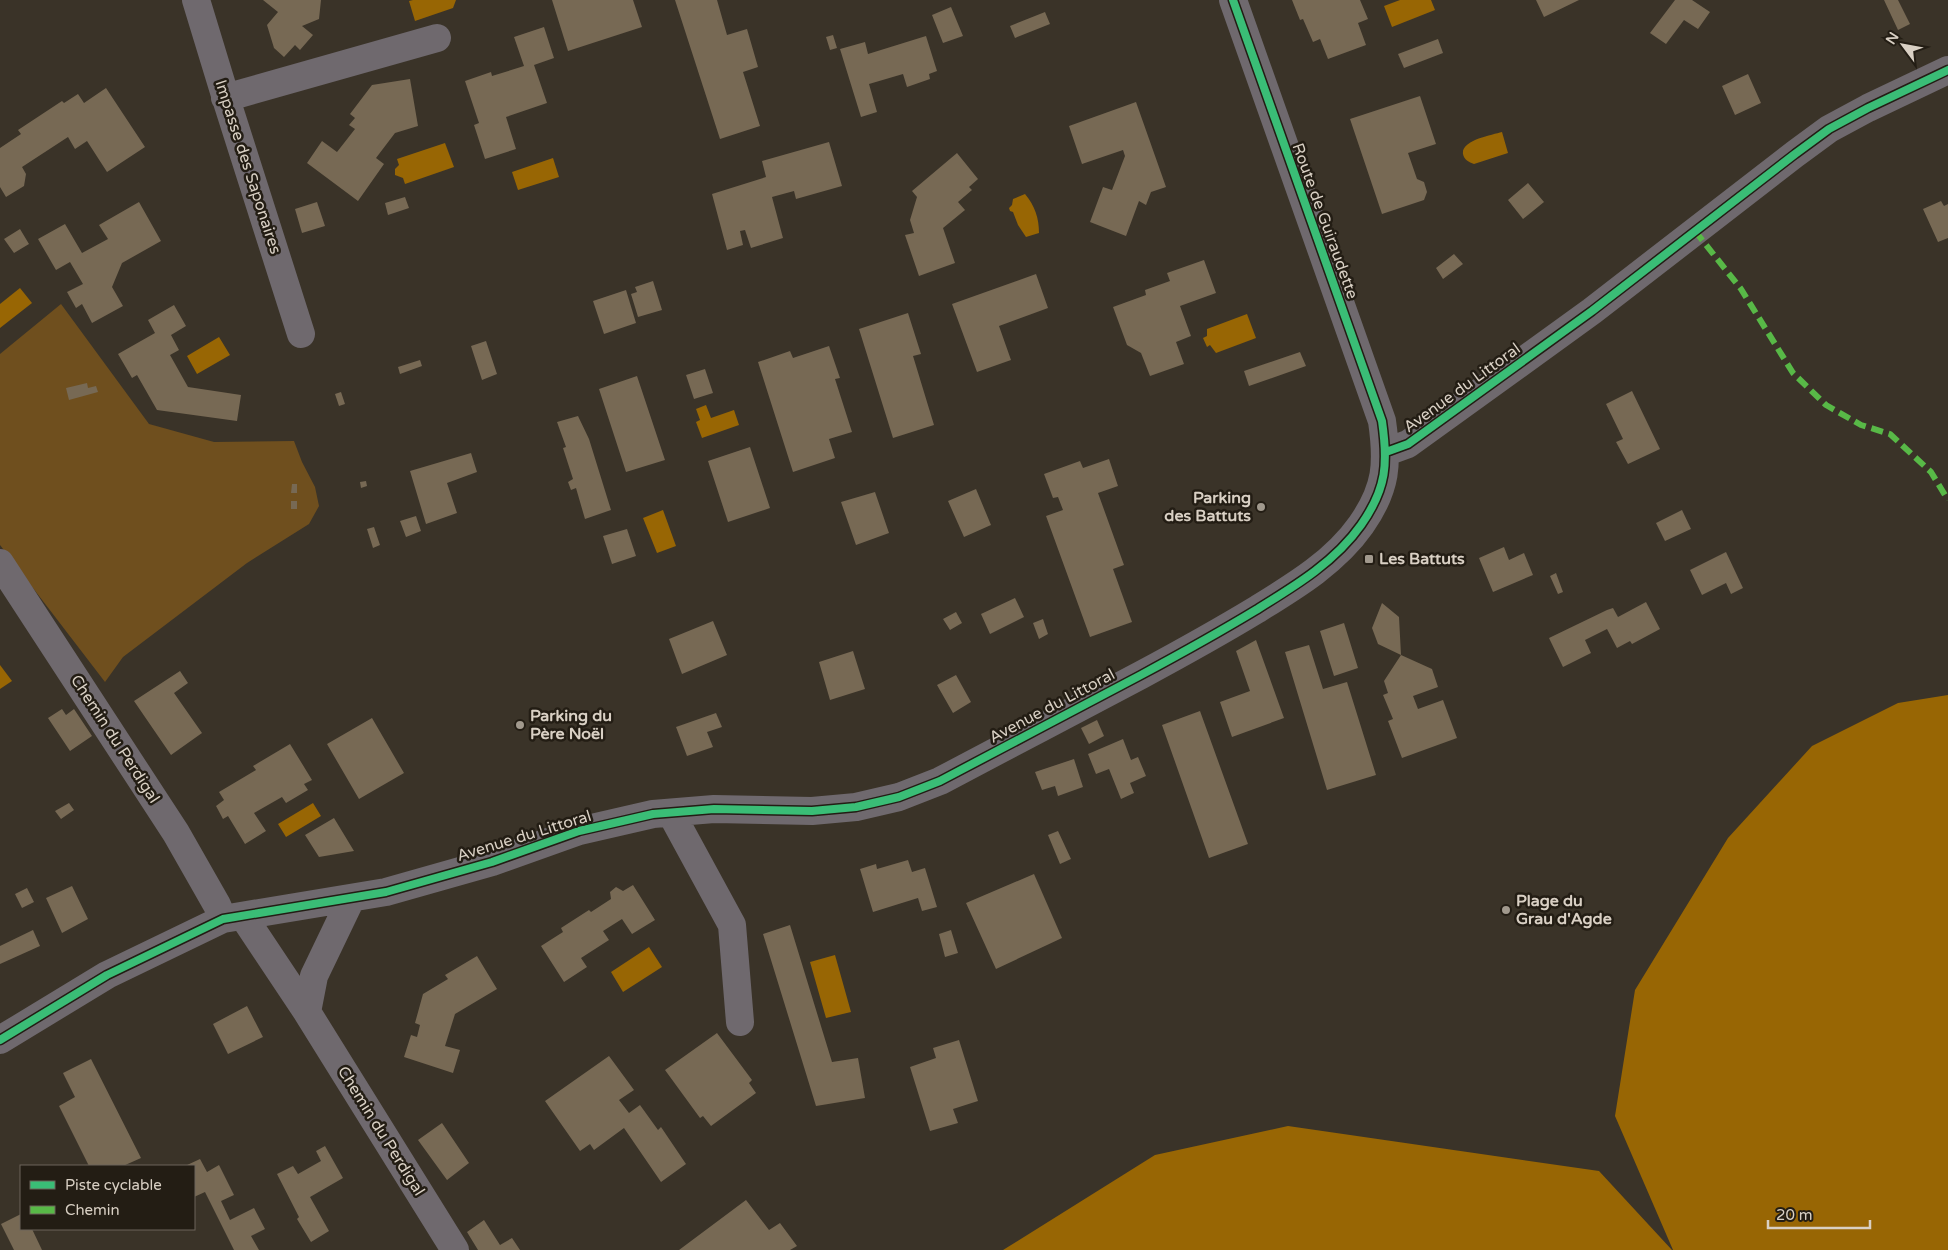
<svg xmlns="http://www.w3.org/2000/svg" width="1948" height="1250" viewBox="0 0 1948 1250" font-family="'Varela Round',sans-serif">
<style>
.green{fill:#6f4f1e}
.water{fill:#986604}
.building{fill:#776954}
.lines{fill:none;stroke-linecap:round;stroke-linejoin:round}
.minor{stroke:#6f696e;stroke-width:28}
.quiet{stroke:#58b947;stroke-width:6;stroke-dasharray:12 6;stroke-linecap:butt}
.cycleway-casing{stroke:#231d14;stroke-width:11}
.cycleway{stroke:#3abd76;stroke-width:8}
.poi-dot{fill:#a1998d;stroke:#231d14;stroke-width:2}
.labels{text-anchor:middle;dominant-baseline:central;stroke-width:5;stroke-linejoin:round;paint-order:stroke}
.street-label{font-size:16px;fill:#d9d0c4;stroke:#231d14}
.poi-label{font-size:16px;font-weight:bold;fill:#d9d0c4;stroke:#231d14;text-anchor:start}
</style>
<rect width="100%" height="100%" fill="#3a3328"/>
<!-- green -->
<path class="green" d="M61 304 149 424 214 442 294 441 302 462 315 487 319 506 309 524 247 563 123 657 105 682 0 545V354Z"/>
<!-- water -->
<path class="water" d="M413 0H456L453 8 415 21 409 1Z
M1400 0H1431L1435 10 1392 27 1384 6Z
M1502 132 1508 153 1474 164C1469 162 1464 160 1463 154 1461 140 1492 135 1502 132Z
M445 143 454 167 405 184 403 178 395 175V169L399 165 397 159Z
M553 158 559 177 518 190 512 172Z
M1025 194C1035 206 1039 218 1039 233L1026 237 1018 225 1013 212 1010 211 1009 208 1012 205 1013 199Z
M20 288 32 303 0 328V304Z
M1247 314 1256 338 1216 353 1210 345 1207 347 1203 338 1207 336V329Z
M219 337 230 355 197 374 187 356Z
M706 405 711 418 734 410 739 425 702 438 696 422 700 420 696 409Z
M663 510 676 546 657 553 643 518Z
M0 665 12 681 0 689Z
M1948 695V1250H1673L1615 1116 1635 990 1728 838 1812 746 1898 703Z
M313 803 321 816 286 837 278 824Z
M649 947 662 967 623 992 611 972Z
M835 955 851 1012 826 1018 810 962Z
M1288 1126 1599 1171 1672 1250H1003L1155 1155Z"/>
<!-- building -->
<path class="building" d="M263 0H321L319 19 302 26 313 35 300 50 295 45 284 57 274 48 267 25 278 12Z
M552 0H633L642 27 568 51Z
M675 0H717L727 35 747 29 758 67 743 72 760 126 720 139Z
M1292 0H1360L1368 19 1358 23 1366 45 1328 59 1320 39 1313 42 1303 19 1300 20Z
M1536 0H1579L1544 17Z
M1675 0H1692L1710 12 1698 29 1684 20 1666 44 1650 33Z
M1884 0H1898L1910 24 1898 30Z
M951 7 963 36 943 43 932 15Z
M1045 12 1050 24 1015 38 1010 26Z
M544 27 554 58 534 65 547 103 506 117 516 149 485 159 474 125 479 123 465 81 491 72 492 76 524 66 514 37Z
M833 35 837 48 830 50 826 37Z
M926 36 937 71 929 74 930 79 907 87 903 74 869 84 877 112 861 117 840 49 865 42 868 54Z
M1438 39 1443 53 1404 68 1398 54Z
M1748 74 1761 103 1735 115 1722 86Z
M410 79 418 126 395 133 376 158 384 164 358 201 307 163 322 141 337 152 355 129 349 125 355 118 350 114 372 85Z
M106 88 145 147 107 172 87 141 75 149 68 137 22 167 26 174 24 186 6 197 0 187V148L21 134 18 130 62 101 64 103 78 94 84 103Z
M1420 96 1436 144 1408 153 1417 179 1424 182 1427 192 1424 200 1382 214 1350 119Z
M1136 102 1166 187 1151 192 1146 205 1139 201 1126 236 1090 222 1103 187 1112 190 1125 156 1123 150 1082 164 1069 126Z
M829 142 842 186 796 199 794 191 772 197 783 238 751 248 745 230 740 231 743 245 727 250 712 194 766 177 762 161Z
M957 153 978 179 969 187 972 190 958 202 965 210 943 228 955 263 919 276 905 235 914 233 910 220 917 197 912 191Z
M1528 183 1544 202 1523 219 1508 200Z
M405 197 409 208 388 215 385 203Z
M1941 201 1944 206 1948 204V238L1938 242 1923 209Z
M139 202 161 241 122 263 112 287 123 306 92 323 82 304 76 308 67 292 83 284 70 262 56 270 38 239 65 224 82 253 108 239 99 225Z
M317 202 325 226 302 233 295 209Z
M20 229 29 244 14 253 4 239Z
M1454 254 1463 264 1443 279 1436 268Z
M1204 260 1216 293 1180 306 1191 336 1176 342 1184 364 1150 376 1141 353 1127 345 1113 307 1146 295 1145 290 1170 281 1167 273Z
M1036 274 1048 308 999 326 1011 360 977 372 952 304Z
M653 281 662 310 638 317 631 294 637 292 635 287Z
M626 290 636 323 604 334 593 301Z
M174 305 186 326 171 335 179 350 170 355 188 387 241 395 237 421 157 410 137 375 132 378 118 354 155 333 148 320Z
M908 313 921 354 913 356 934 425 893 438 859 329Z
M486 341 497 374 482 380 471 346Z
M829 346 840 378 835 379 852 432 829 439 835 458 793 472 758 362 790 351 793 358Z
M1300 352 1306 366 1249 386 1244 371Z
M420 360 422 366 400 374 398 367Z
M705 369 713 393 694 399 686 375Z
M637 376 665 460 626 472 599 389Z
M87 383 88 388 96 386 98 392 69 400 66 388Z
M1632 391 1660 449 1628 464 1616 442 1623 439 1606 404Z
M341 392 345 404 339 406 335 394Z
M578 416 589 439 611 510 585 519 576 488 571 490 568 482 573 479 563 448 566 447 557 422Z
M750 447 770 508 728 522 708 461Z
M471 453 477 472 447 483 457 513 426 524 410 471Z
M1109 459 1118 486 1098 493 1124 565 1113 569 1132 622 1090 637 1046 516 1063 510 1058 497 1053 498 1044 474 1080 461 1083 468Z
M366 481 367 486 361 488 360 482Z
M292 484H297V493H291Z
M976 489 991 525 964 537 948 501Z
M875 492 889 533 856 545 841 502Z
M291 501H297V509H291Z
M1682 510 1691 529 1665 541 1656 523Z
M416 516 421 531 406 537 400 521Z
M374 527 380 545 373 548 367 529Z
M627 529 636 556 612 564 603 536Z
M1504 547 1509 560 1524 553 1533 575 1493 592 1479 558Z
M1726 552 1743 588 1731 594 1726 583 1702 595 1690 570Z
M1556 573 1563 592 1558 594 1550 576Z
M1015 598 1024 617 990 634 981 614Z
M1646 602 1660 629 1632 644 1630 641 1617 648 1607 629 1585 640 1591 653 1563 667 1549 638 1607 610 1613 608 1618 617Z
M1382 603 1399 617 1401 655 1378 644 1372 628Z
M956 612 962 623 950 630 943 619Z
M1043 619 1048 634 1039 639 1033 623Z
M713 621 727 655 682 674 669 639Z
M1344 623 1358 668 1334 676 1320 631Z
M1256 640 1284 718 1232 737 1220 702 1250 691 1236 651Z
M1309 645 1323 689 1347 682 1376 775 1327 790 1285 652Z
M853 651 865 689 830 700 819 662Z
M1401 655 1432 669 1438 687 1413 696 1418 709 1443 700 1457 738 1402 758 1388 721 1393 719 1383 695 1388 693 1384 681Z
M180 671 188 683 174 693 202 733 171 755 134 701Z
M956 675 971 702 953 713 937 685Z
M62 709 66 715 74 709 92 736 70 751 48 718Z
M1200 711 1248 844 1209 858 1162 725Z
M716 713 722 727 707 732 713 747 687 756 676 727Z
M372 718 404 773 359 799 327 744Z
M1097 720 1104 736 1089 744 1081 728Z
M1123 739 1131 760 1138 757 1146 776 1130 783 1134 793 1121 799 1109 769 1096 774 1088 754Z
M290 744 312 780 304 784 308 790 286 803 282 797 254 813 266 831 245 844 228 816 223 819 216 806 224 800 219 792 256 770 253 766Z
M1074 759 1083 787 1058 796 1055 786 1042 790 1035 772Z
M69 803 74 810 61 819 55 811Z
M334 818 354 851 319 857 305 835Z
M1058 831 1071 859 1060 864 1048 835Z
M908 860 912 872 925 868 937 907 922 911 918 898 873 912 860 869 876 864 877 869Z
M1034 874 1062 938 996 969 966 903Z
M633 885 655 920 632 934 622 919 603 931 609 940 581 958 587 967 564 982 541 946 563 932 561 928 589 910 591 912 611 899 610 892 616 887 623 891Z
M72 886 88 919 62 933 46 898Z
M27 888 34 902 22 908 15 894Z
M790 925 832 1062 858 1058 865 1098 816 1106 763 934Z
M33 930 40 946 0 964V946Z
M951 930 958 953 945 957 939 934Z
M477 956 497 989 455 1014 445 1046 460 1050 453 1073 404 1057 411 1035 417 1037 420 1025 415 1023 423 994 448 979 445 975Z
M247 1006 263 1037 228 1054 213 1024Z
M717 1033 752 1080 749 1083 756 1093 711 1126 703 1116 700 1118 665 1070Z
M959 1040 978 1101 953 1109 958 1123 930 1131 910 1067 936 1058 933 1048Z
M609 1056 634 1090 619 1100 629 1113 640 1105 658 1130 661 1127 686 1164 661 1182 624 1128 594 1150 590 1144 580 1151 545 1101Z
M91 1059 141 1158 123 1166H89L59 1106 75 1097 63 1073Z
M442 1123 469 1163 447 1180 418 1140Z
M325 1146 343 1178 310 1197 329 1231 311 1242 297 1219 299 1217 277 1174 293 1166 298 1174 321 1161 316 1151Z
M200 1159 207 1172 219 1165 234 1195 221 1201 230 1220 254 1208 265 1229 251 1236 259 1250H234L205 1192 194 1197V1166H185Z
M746 1200 769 1230 780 1223 797 1246 790 1250H679Z
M21 1214V1229H32L42 1250H14L1 1224Z
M484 1220 500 1245 512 1238 520 1250H478L467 1232Z"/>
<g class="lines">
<!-- minor -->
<path class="minor" d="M196 0 228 105 301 334
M225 98 437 38
M1386 452 1408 444 1592 311 1795 154 1829 129 1868 108 1948 70
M0 563 176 833 217 905 223 919
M671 813 732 925 740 1022
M351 899 314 976 307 1012 455 1250
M243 916 307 1012
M0 1040 107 975 223 919 386 892 492 862 579 831 653 814 714 809 812 811 856 807 899 797 940 781C1007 746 1074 710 1141 675 1180 654 1218 633 1256 610 1295 586 1335 562 1361 525 1387 488 1388 463 1382 421L1233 0"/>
<!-- quiet -->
<path class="quiet" d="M1695 231 1741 289 1793 373 1826 405 1861 425 1890 434 1931 472 1948 500"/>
<defs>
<path id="cycleway" d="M1386 452 1408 444 1592 311 1795 154 1829 129 1868 108 1948 70
M0 1040 107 975 223 919 386 892 492 862 579 831 653 814 714 809 812 811 856 807 899 797 940 781C1007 746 1074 710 1141 675 1180 654 1218 633 1256 610 1295 586 1335 562 1361 525 1387 488 1388 463 1382 421L1233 0"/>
</defs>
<!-- cycleway casing -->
<use href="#cycleway" class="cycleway-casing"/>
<!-- cycleway -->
<use href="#cycleway" class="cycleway"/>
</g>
<!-- markers -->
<g class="poi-dot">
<circle cx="1261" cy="507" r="5"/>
<rect x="1364" y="554" width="10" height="10" rx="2.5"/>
<circle cx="520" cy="725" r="5"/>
<circle cx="1506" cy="910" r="5"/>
</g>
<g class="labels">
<!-- street labels -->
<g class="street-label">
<text transform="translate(248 167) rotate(72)">Impasse des Saponaires</text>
<text transform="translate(1325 221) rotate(70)">Route de Guiraudette</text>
<text transform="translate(1462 388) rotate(-36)">Avenue du Littoral</text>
<text transform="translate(1052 706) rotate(-28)">Avenue du Littoral</text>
<text transform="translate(115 739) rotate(57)">Chemin du Perdigal</text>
<text transform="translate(524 836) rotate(-17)">Avenue du Littoral</text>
<text transform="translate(381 1131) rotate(58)">Chemin du Perdigal</text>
</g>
<!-- poi labels -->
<g class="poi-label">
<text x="1251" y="498" text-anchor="end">Parking<tspan x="1251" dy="18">des Battuts</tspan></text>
<text x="1379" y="559">Les Battuts</text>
<text x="530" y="716">Parking du<tspan x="530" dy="18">Père Noël</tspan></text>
<text x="1516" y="901">Plage du<tspan x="1516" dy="18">Grau d'Agde</tspan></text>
</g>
</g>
<!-- legend -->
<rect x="20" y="1165" width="175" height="65" fill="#231d14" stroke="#6c655a"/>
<rect x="30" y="1181" width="25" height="8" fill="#3abd76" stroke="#6c655a"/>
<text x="65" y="1190" font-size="15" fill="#d9d0c4">Piste cyclable</text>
<rect x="30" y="1206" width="25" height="8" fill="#58b947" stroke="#6c655a"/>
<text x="65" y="1215" font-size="15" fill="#d9d0c4">Chemin</text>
<!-- north arrow -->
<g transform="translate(1903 45) rotate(302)" stroke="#231d14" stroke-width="4" paint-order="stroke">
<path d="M0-4L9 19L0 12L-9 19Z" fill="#d9d0c4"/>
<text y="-8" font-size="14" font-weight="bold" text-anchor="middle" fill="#d9d0c4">N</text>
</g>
<!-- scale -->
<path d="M1768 1220v8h102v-8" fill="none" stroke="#d9d0c4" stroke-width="2.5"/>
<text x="1776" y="1220" font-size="15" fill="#d9d0c4" stroke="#231d14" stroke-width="4" paint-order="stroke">20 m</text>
</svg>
